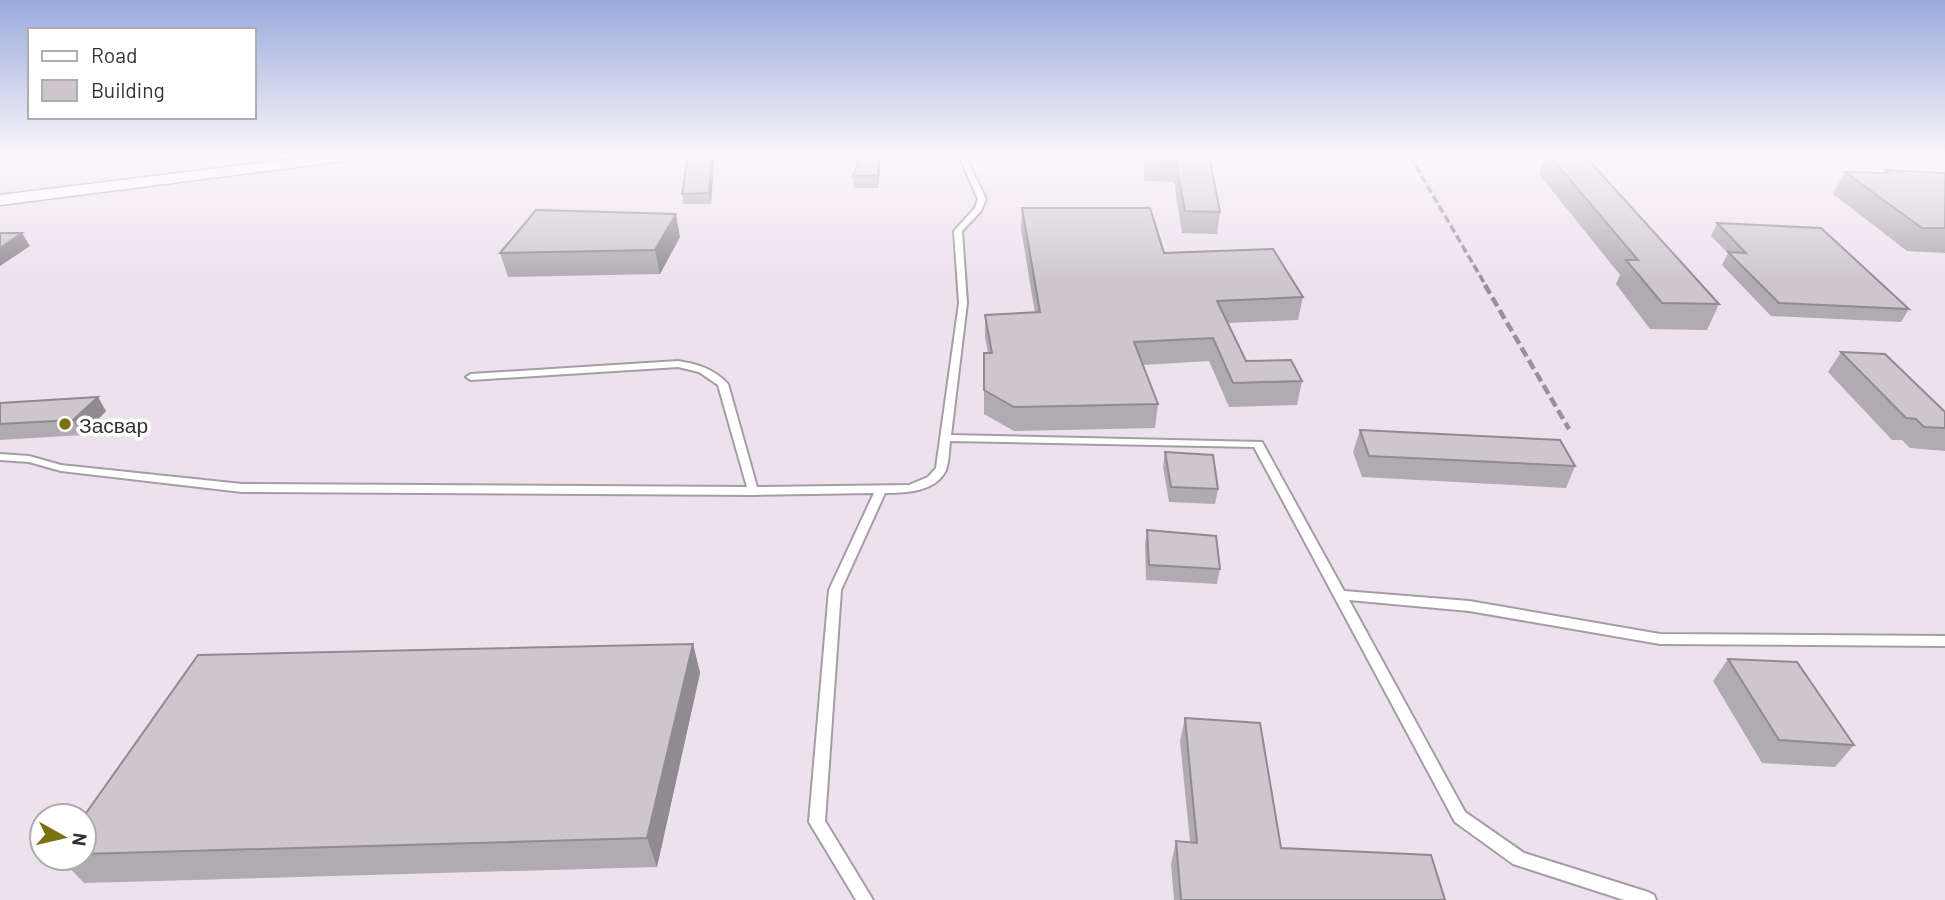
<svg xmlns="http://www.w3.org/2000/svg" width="1945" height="900" viewBox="0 0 1945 900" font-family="Barlow,sans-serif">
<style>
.built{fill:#ede1ee;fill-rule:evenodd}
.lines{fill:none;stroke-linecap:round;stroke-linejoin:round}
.service-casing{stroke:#a49ea4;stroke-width:4}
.minor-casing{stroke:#a49ea4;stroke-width:3}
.service{fill:#fff;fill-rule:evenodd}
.minor{fill:#fff;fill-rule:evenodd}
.rail-far1{stroke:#979298;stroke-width:3.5;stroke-dasharray:8 3.5;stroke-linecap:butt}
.rail{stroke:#979298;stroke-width:4.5;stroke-dasharray:10 4.5;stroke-linecap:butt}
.wall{fill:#b0abb0}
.shaded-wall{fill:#908b90}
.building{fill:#cdc7cd;stroke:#908b90;stroke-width:2}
.poi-dot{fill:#7b7214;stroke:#fff;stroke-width:2.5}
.labels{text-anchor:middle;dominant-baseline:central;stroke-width:7;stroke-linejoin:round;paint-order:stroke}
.poi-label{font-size:21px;fill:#353235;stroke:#fff;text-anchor:start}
</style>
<rect width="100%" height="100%" fill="#f4eef5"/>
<!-- built -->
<path class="built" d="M0 156H1945V900H0ZM42 816H84V858H42Z"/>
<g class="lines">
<defs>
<path id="service" d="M959 156H965L986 199 981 211 962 231 967 303 951 435 1262 442 1344 591 1469 601 1660 634 1945 636V646L1660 644 1469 611 1349 600 1465 812 1524 853 1648 892 1654 895 1656 900H1624L1513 864 1455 822 1254 447 950 441C949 450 949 462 946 470 936 492 905 493 885 493L841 590 825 821 873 900H856L809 822 829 590 874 493 753 495 242 492 61 471 29 462 0 460V454L29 456 61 465 242 484 747 487 718 385 699 372 678 367 471 380 466 377 471 374 678 361C698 364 714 369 728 384L757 487 909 485 928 477 936 468 959 303 954 231 975 208 978 199Z"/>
<path id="minor" d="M318 156H358L351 160 0 205V195Z"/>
</defs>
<!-- service casing -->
<use href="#service" class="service-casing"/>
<!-- minor casing -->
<use href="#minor" class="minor-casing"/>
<!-- service -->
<use href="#service" class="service"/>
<!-- minor -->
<use href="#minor" class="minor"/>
<!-- rail-far1 -->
<path class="rail-far1" d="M1410 156 1486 286"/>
<!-- rail -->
<path class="rail" d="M1485 285 1569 429"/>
</g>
<!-- wall -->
<path class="wall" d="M688 156H721L720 160H714L711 204H683L682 194Z
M879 156 880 167 878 188H854L853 176Z
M1144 156H1209L1220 212 1217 234 1182 233 1174 182 1144 181Z
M1546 156H1585L1719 304 1707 330 1650 329 1616 284 1620 275 1539 174Z
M1884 170 1945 173V253L1907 251 1833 194 1845 172 1882 173Z
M1022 208 1303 297 1298 320 1228 323 1246 361 1302 381 1297 405 1229 407 1209 361 1143 365 1158 404 1155 428 1014 431 984 414V353H988L985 337V315L1035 313 1021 229Z
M1717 223 1909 309 1901 322 1771 316 1722 265 1728 253 1711 236Z
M680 237 660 274 508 277 500 253Z
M1841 352 1945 412V451L1910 448 1902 440H1892L1828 372Z
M0 403 106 411 83 435 0 440Z
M1360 430 1575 466 1566 488 1362 477 1353 452Z
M1165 452 1218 489 1215 504 1169 502 1163 467Z
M1147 530 1220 569 1217 584 1146 580 1145 545Z
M693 644 700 673 657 867 84 883 60 858H84V816Z
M1728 659 1854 745 1835 767 1762 763 1713 681Z
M1185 718 1281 848 1445 900H1174L1171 864 1176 841 1190 842 1180 741Z"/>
<!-- shaded-wall -->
<path class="shaded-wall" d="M712 156H713L714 160 711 204 709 193Z
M879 156 880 167 878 188V176Z
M676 214 680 237 660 274 655 250Z
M22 233 30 246 0 266V248Z
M98 397 106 411 83 435 73 420Z
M693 644 700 673 657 867 647 838Z"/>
<!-- building -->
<path class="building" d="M688 156H712L709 193 682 194Z
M860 156H879L878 176H853Z
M1146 156H1209L1220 212 1185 211 1176 161 1146 160Z
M1550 156H1585L1719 304 1662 303 1626 260H1638Z
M1884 170 1945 173V228H1922L1845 172 1889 173Z
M1022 208H1150L1164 253 1273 249 1303 297 1217 301 1246 361 1291 360 1302 381 1233 383 1213 338 1134 342 1158 404 1014 407 984 390V353H992L985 315 1040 312Z
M536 210 676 214 655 250 500 253Z
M1717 223 1821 228 1909 309 1779 303 1728 252 1746 253Z
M0 233H22L0 248Z
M1841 352 1885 354 1945 412V428L1924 427 1916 419 1906 418Z
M98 397 73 420 0 424V403Z
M1360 430 1560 440 1575 466 1369 456Z
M1165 452 1213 455 1218 489 1171 487Z
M1147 530 1216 536 1220 569 1149 565Z
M693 644 647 838 84 854V816L198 655Z
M1728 659 1797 662 1854 745 1779 740Z
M1185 718 1260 723 1281 848 1431 855 1445 900H1181L1176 841 1197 843Z"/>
<!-- sky -->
<linearGradient id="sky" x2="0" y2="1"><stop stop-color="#9aaadc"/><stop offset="0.55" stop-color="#faf7fa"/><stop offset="1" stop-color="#faf7fa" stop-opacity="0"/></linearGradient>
<rect width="1945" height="282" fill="url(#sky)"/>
<!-- markers -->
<circle class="poi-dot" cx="65" cy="424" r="7"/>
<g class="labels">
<!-- poi labels -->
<g class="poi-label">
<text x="79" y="424">Засвар</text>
</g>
</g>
<!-- legend -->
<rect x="28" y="28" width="228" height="91" fill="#ffffff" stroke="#aeadae" stroke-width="2"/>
<rect x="42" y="51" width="35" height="10" fill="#ffffff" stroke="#aeadae" stroke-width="2"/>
<text x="91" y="63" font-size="21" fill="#353235">Road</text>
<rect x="42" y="80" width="35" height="21" fill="#cdc7cd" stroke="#aeadae" stroke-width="2"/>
<text x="91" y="98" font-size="21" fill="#353235">Building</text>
<!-- north arrow -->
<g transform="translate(63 837) rotate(98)"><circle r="33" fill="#ffffff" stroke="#aeadae" stroke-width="2"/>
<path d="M0-5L12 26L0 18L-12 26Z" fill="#7b7214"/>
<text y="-10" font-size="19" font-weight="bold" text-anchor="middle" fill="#353235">N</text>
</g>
</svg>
